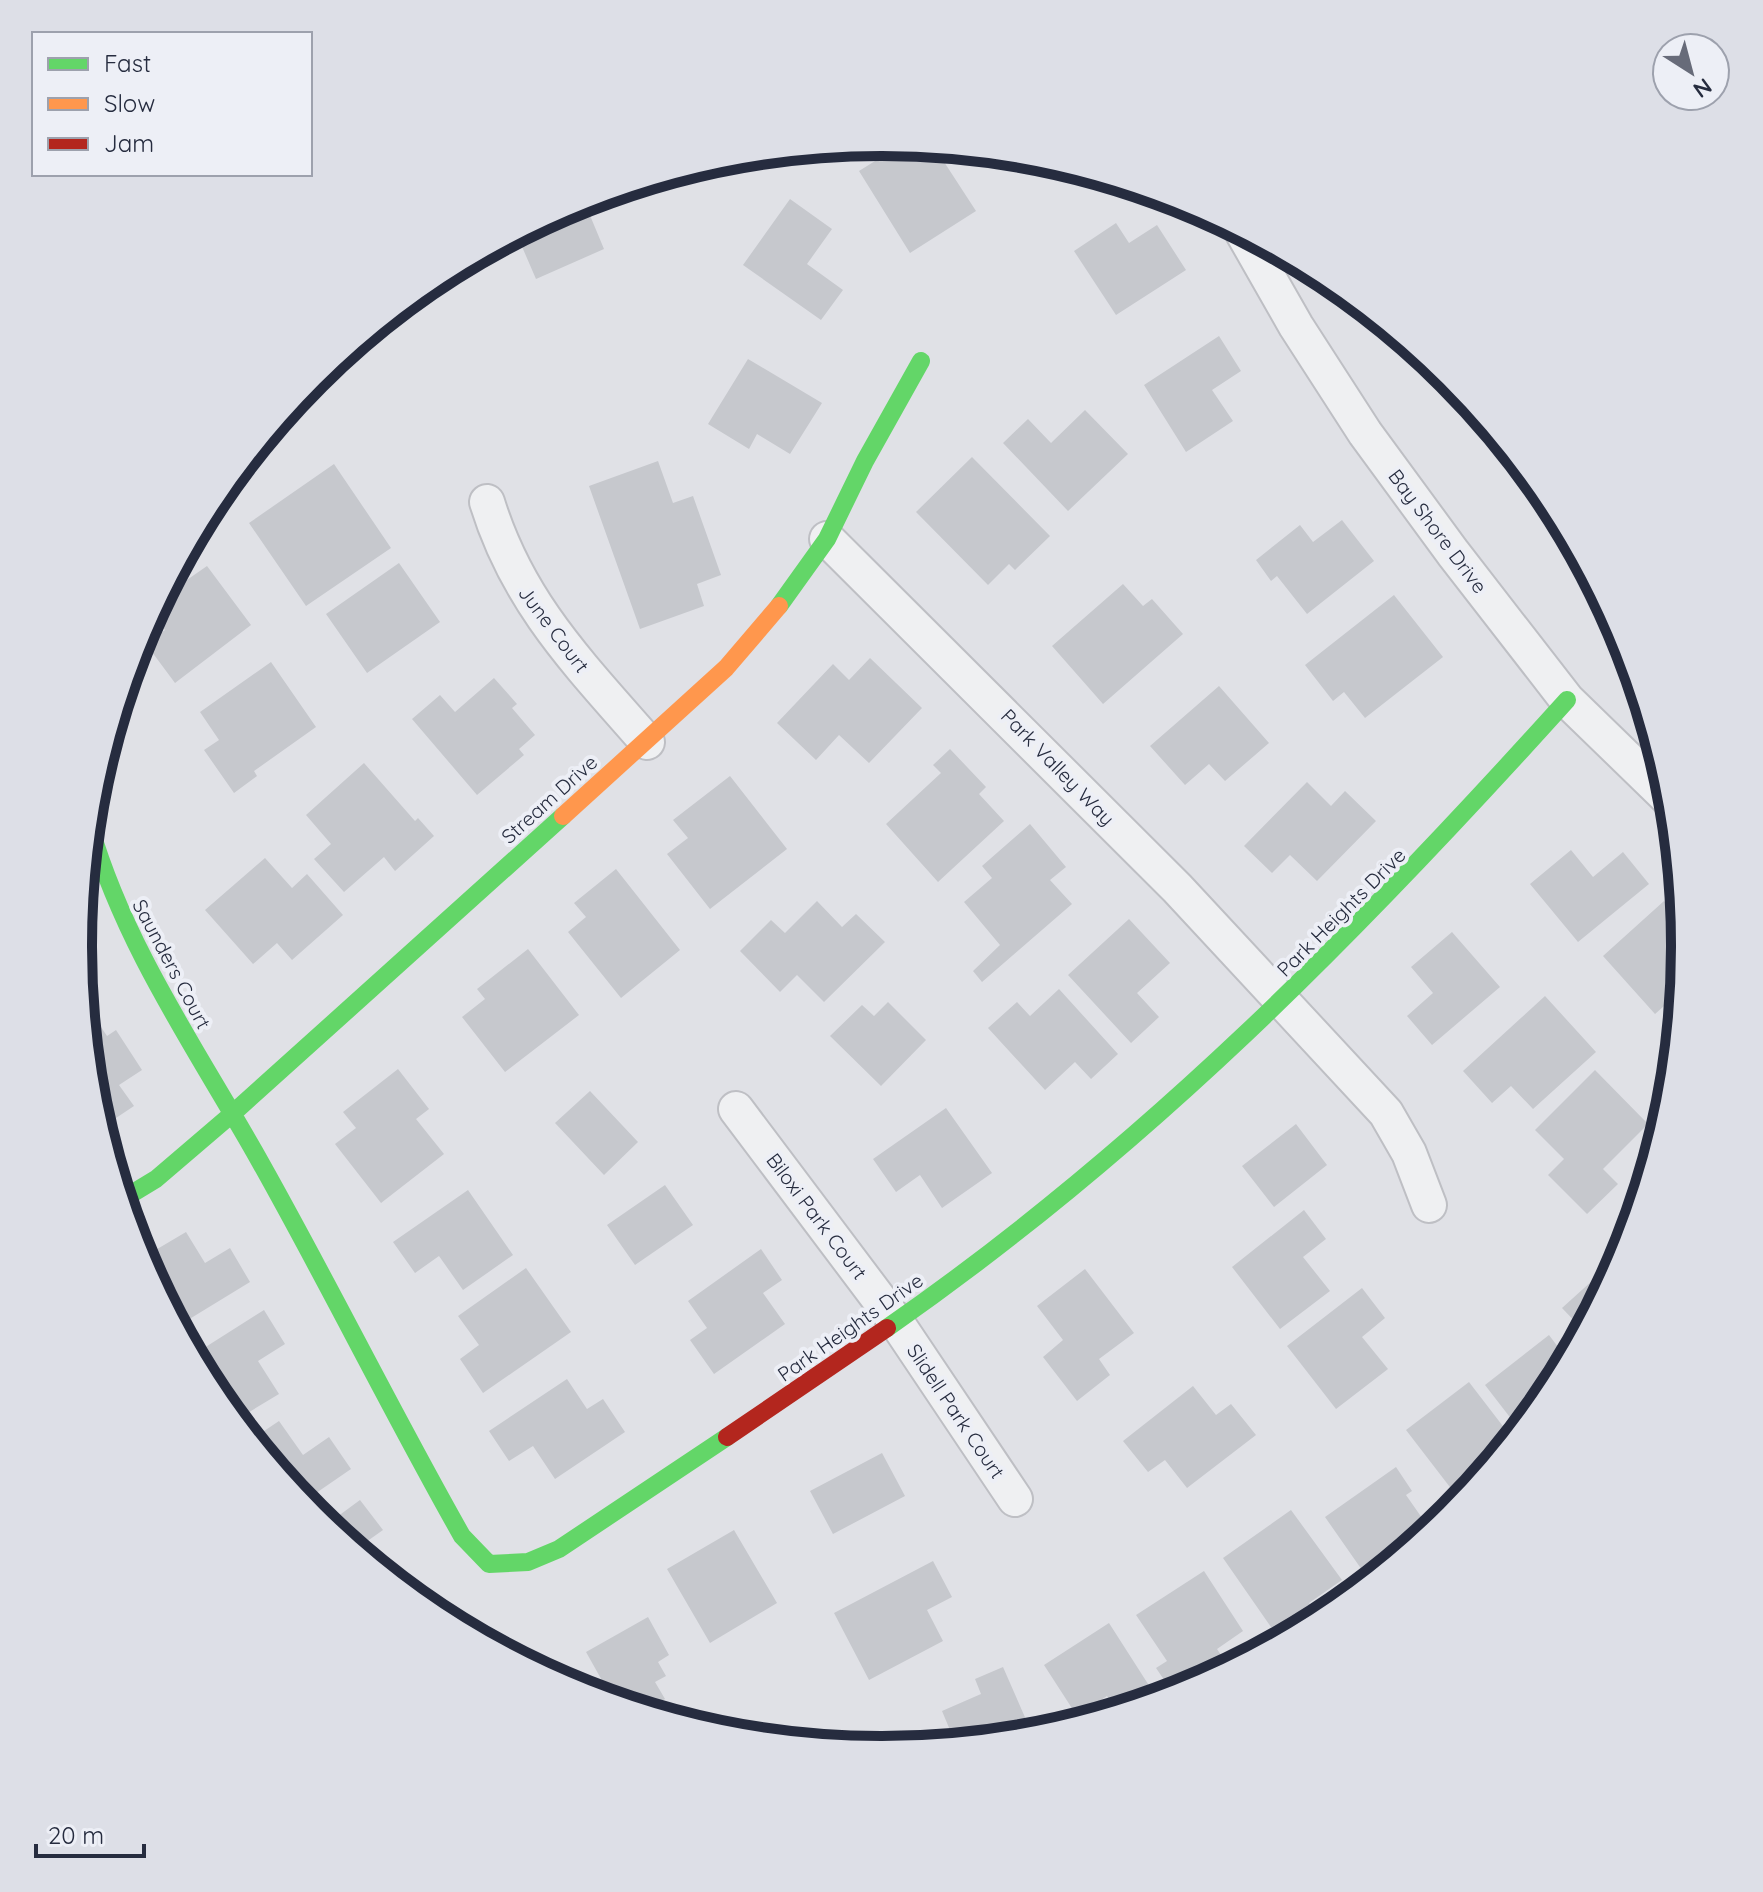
<svg xmlns="http://www.w3.org/2000/svg" width="1763" height="1892" viewBox="0 0 1763 1892" font-family="Quicksand,sans-serif">
<style>
.building{fill:#c6c8cd}
.lines{fill:none;stroke-linecap:round;stroke-linejoin:round}
.street-casing{stroke:#bebfc4;stroke-width:38}
.street{stroke:#eff0f2;stroke-width:34}
.fast{stroke:#63d668;stroke-width:18}
.slow{stroke:#ff974d;stroke-width:18}
.jam{stroke:#b3261e;stroke-width:18}
.labels{text-anchor:middle;dominant-baseline:central;stroke-width:8;stroke-linejoin:round;paint-order:stroke}
.street-label{font-size:20px;fill:#262c3f;stroke:#edeff6}
.rim{fill:none;stroke:#262c3f;stroke-width:10}
</style>
<rect width="100%" height="100%" fill="#e0e1e6"/>
<!-- building -->
<path class="building" d="M882 143 935 148 976 211 910 253 859 171 888 153Z
M790 199 832 229 807 264 843 290 821 320 743 265Z
M584 201 604 249 536 279 520 242 489 254 487 250Z
M1116 223 1129 243 1157 225 1186 270 1116 315 1074 251Z
M1219 336 1241 371 1212 390 1233 421 1186 452 1144 385Z
M748 359 822 403 790 454 757 434 749 449 708 424Z
M320 373 328 380 254 462 248 457Z
M1085 410 1128 454 1068 511 1003 443 1028 419 1051 443Z
M972 457 1050 536 1015 570 1009 564 988 585 916 512Z
M658 461 673 503 693 496 721 575 697 584 704 606 640 629 589 486Z
M334 464 391 548 306 606 249 523Z
M1342 520 1374 561 1307 614 1277 576 1271 581 1256 560 1300 525 1313 542Z
M399 563 440 622 367 673 326 614Z
M207 566 251 625 175 683 146 644 165 630 153 613 161 598Z
M1123 584 1143 606 1152 599 1183 634 1103 704 1052 646Z
M1394 595 1443 657 1365 718 1344 692 1333 701 1305 665Z
M870 658 922 708 869 763 839 735 816 760 777 723 833 664 849 680Z
M271 662 316 727 254 771 257 776 234 793 204 750 219 740 200 712Z
M494 678 517 704 512 708 535 735 519 749 524 755 477 795 412 719 440 695 455 712Z
M1219 686 1269 743 1225 781 1209 764 1185 785 1150 746Z
M950 749 986 787 979 794 1004 821 938 882 886 824 941 773 933 765Z
M364 763 415 821 418 818 434 836 395 871 384 857 344 892 314 859 331 844 306 815Z
M730 776 787 849 710 909 667 854 688 838 673 820Z
M1307 782 1331 806 1345 791 1376 821 1317 881 1290 855 1272 873 1244 846Z
M1030 824 1066 867 1050 880 1072 904 982 982 973 971 1000 945 964 902 992 878 982 866Z
M1571 850 1593 877 1623 852 1649 884 1578 942 1530 884Z
M265 858 292 888 307 874 343 915 292 960 277 943 253 964 205 910Z
M616 869 680 950 621 998 568 932 586 917 574 903Z
M817 901 842 927 856 914 885 942 824 1002 797 975 780 992 740 951 771 920 785 933Z
M1664 901 1683 922 1685 946 1676 954 1683 963 1681 991 1655 1014 1603 956Z
M1129 919 1170 963 1137 993 1159 1017 1131 1043 1068 975Z
M1452 932 1500 987 1432 1045 1407 1016 1433 993 1411 967Z
M528 949 579 1015 505 1072 462 1017 485 999 477 989Z
M1059 989 1118 1054 1091 1079 1075 1062 1045 1090 988 1028 1017 1002 1030 1016Z
M1545 996 1596 1052 1533 1109 1511 1086 1492 1103 1463 1071Z
M888 1002 926 1040 881 1086 830 1036 862 1005 874 1016Z
M91 1012 107 1036 116 1030 142 1070 119 1085 134 1106 101 1128 93 1102 85 1016Z
M398 1069 429 1109 416 1119 444 1154 381 1203 335 1144 356 1128 343 1112Z
M1595 1070 1648 1124 1603 1169 1618 1184 1587 1214 1548 1175 1564 1159 1535 1130Z
M590 1091 638 1142 604 1175 555 1123Z
M946 1108 992 1173 942 1208 920 1175 896 1192 873 1159Z
M1296 1124 1327 1165 1274 1207 1242 1166Z
M665 1185 693 1225 635 1265 607 1225Z
M468 1190 513 1255 463 1290 439 1256 415 1273 393 1242Z
M1304 1210 1326 1239 1303 1257 1330 1291 1280 1329 1232 1267Z
M186 1232 205 1263 230 1248 250 1282 178 1326 142 1258Z
M761 1249 782 1280 763 1293 785 1324 714 1374 690 1340 707 1328 688 1301Z
M1624 1252V1254L1583 1330 1562 1308Z
M526 1268 571 1332 483 1393 460 1359 479 1345 458 1316Z
M1085 1269 1134 1333 1099 1359 1110 1375 1077 1401 1043 1357 1063 1340 1037 1306Z
M1362 1288 1385 1318 1362 1337 1388 1369 1336 1409 1287 1346Z
M264 1310 285 1344 258 1361 279 1394 236 1420 213 1392 193 1355Z
M1549 1335 1567 1359 1549 1393 1519 1429 1485 1385Z
M567 1379 587 1409 603 1399 625 1432 555 1479 533 1446 509 1461 489 1431Z
M1469 1382 1512 1438 1453 1509 1447 1501 1456 1495 1406 1430Z
M1193 1386 1216 1415 1231 1404 1256 1435 1187 1488 1165 1460 1148 1472 1123 1441Z
M279 1421 303 1455 329 1437 351 1469 303 1502 252 1439Z
M882 1453 905 1496 833 1534 810 1491Z
M1396 1467 1412 1491 1406 1495 1429 1528 1369 1580 1325 1517Z
M360 1500 383 1530 359 1547 365 1556 326 1525Z
M1291 1510 1342 1580 1309 1603 1318 1614 1280 1640 1223 1558Z
M734 1530 777 1603 710 1643 667 1569Z
M933 1561 952 1597 927 1610 943 1641 869 1680 834 1613Z
M1204 1571 1243 1631 1217 1649 1229 1667 1173 1693 1156 1668 1167 1661 1136 1615Z
M648 1617 669 1655 658 1662 666 1676 655 1682 665 1699 646 1710 613 1700 586 1652Z
M1109 1623 1157 1698 1116 1710 1107 1696 1077 1716 1044 1665Z
M547 1658 552 1677 528 1664Z
M1003 1667 1031 1731 1020 1736 955 1742 942 1711 981 1694 975 1679Z"/>
<g class="lines">
<defs>
<path id="street" d="M1243 233 1296 326 1365 433 1453 553 1567 700 1671 801
M487 502C518 603 579 664 647 742
M827 539 1177 888 1386 1113 1409 1153 1429 1205
M736 1109 897 1323 1015 1499"/>
</defs>
<!-- street casing -->
<use href="#street" class="street-casing"/>
<!-- street -->
<use href="#street" class="street"/>
<!-- fast -->
<path class="fast" d="M779 606 827 539 865 461 921 361
M90 827C125 946 193 1044 254 1151 326 1278 390 1409 462 1536L489 1564 528 1562 559 1549 727 1437
M123 1199 156 1179 232 1114 563 816
M887 1328C1147 1147 1356 934 1567 700"/>
<!-- slow -->
<path class="slow" d="M563 816 726 668 779 606"/>
<!-- jam -->
<path class="jam" d="M727 1437 887 1328"/>
</g>
<g class="labels">
<!-- street labels -->
<g class="street-label">
<text transform="translate(1438 531) rotate(53)">Bay Shore Drive</text>
<text transform="translate(554 629) rotate(53)">June Court</text>
<text transform="translate(1058 767) rotate(46)">Park Valley Way</text>
<text transform="translate(549 799) rotate(-42)">Stream Drive</text>
<text transform="translate(1341 912) rotate(-45)">Park Heights Drive</text>
<text transform="translate(172 964) rotate(62)">Saunders Court</text>
<text transform="translate(817 1216) rotate(53)">Biloxi Park Court</text>
<text transform="translate(850 1327) rotate(-35)">Park Heights Drive</text>
<text transform="translate(956 1411) rotate(56)">Slidell Park Court</text>
</g>
</g>
<!-- crop -->
<path d="M0 0H1763V1892H0ZM881 156H882A789 789 0 0 1 1671 945V947A789 789 0 0 1 882 1736H881A789 789 0 0 1 92 947V945A789 789 0 0 1 881 156Z" fill="#dddfe7" fill-rule="evenodd"/>
<path class="rim" d="M881 156H882A789 789 0 0 1 1671 945V947A789 789 0 0 1 882 1736H881A789 789 0 0 1 92 947V945A789 789 0 0 1 881 156Z"/>
<!-- legend -->
<rect x="32" y="32" width="280" height="144" fill="#edeff6" stroke="#9da1ad" stroke-width="2"/>
<rect x="48" y="58" width="40" height="12" fill="#63d668" stroke="#9da1ad" stroke-width="2"/>
<text x="104" y="72" font-size="24" fill="#262c3f">Fast</text>
<rect x="48" y="98" width="40" height="12" fill="#ff974d" stroke="#9da1ad" stroke-width="2"/>
<text x="104" y="112" font-size="24" fill="#262c3f">Slow</text>
<rect x="48" y="138" width="40" height="12" fill="#b3261e" stroke="#9da1ad" stroke-width="2"/>
<text x="104" y="152" font-size="24" fill="#262c3f">Jam</text>
<!-- north arrow -->
<g transform="translate(1691 72) rotate(144)"><circle r="38" fill="#edeff6" stroke="#9da1ad" stroke-width="2"/>
<path d="M0-6L14 30L0 20L-14 30Z" fill="#676b79"/>
<text y="-12" font-size="22" font-weight="bold" text-anchor="middle" fill="#262c3f">N</text>
</g>
<!-- scale -->
<path d="M36 1844v12h108v-12" fill="none" stroke="#262c3f" stroke-width="4"/>
<text x="48" y="1844" font-size="24" fill="#262c3f" stroke="#edeff6" stroke-width="6" paint-order="stroke">20 m</text>
</svg>
